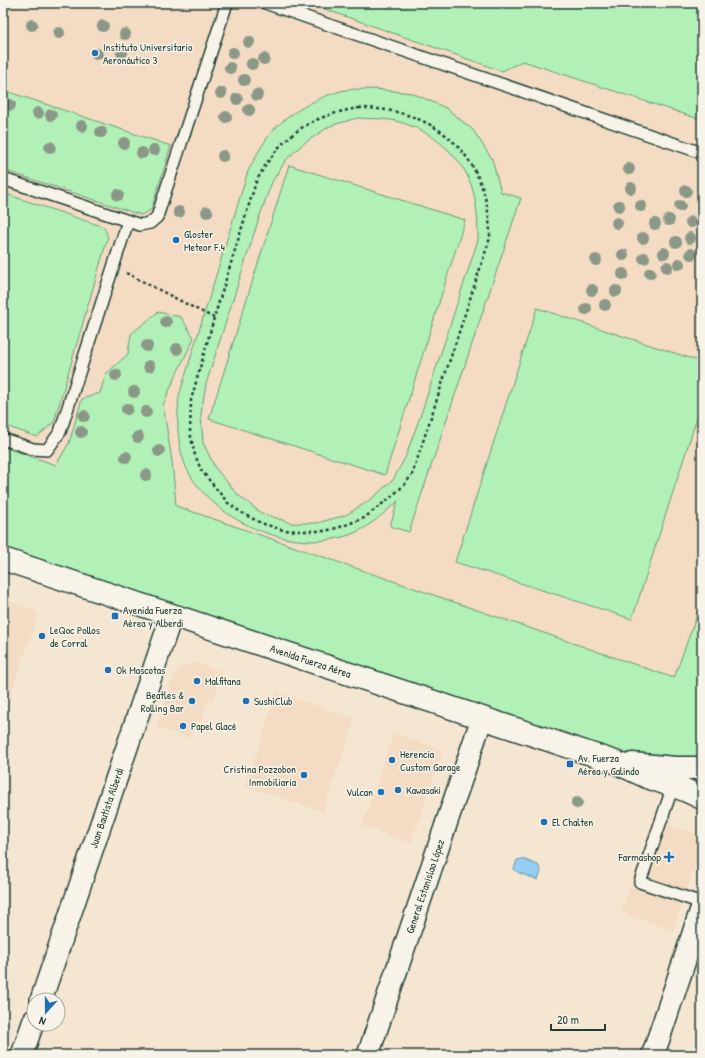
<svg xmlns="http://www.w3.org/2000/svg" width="705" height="1058" viewBox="0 0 705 1058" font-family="'Patrick Hand',sans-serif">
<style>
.built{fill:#f3dcc3}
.green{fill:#b1f1b8;stroke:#689776;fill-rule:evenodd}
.water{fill:#95cff5;stroke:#6695a8}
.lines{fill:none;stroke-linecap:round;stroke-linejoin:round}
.lane-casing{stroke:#1f3d34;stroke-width:14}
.street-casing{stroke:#1f3d34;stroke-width:24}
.secondary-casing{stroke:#1f3d34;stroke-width:25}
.primary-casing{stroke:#1f3d34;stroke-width:25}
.path{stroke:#1f3d34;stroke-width:2.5;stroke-dasharray:3 3;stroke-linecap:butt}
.lane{stroke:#f7f3e8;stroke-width:11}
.street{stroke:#f7f3e8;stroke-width:21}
.secondary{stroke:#f7f3e8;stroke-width:22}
.primary{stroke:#f7f3e8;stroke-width:22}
.tree{fill:#8b9886}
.poi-dot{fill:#1f6fb2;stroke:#f7f3e8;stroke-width:1.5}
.labels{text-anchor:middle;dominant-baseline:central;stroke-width:3;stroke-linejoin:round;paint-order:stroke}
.poi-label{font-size:11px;fill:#1f3d34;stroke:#f7f3e8;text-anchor:start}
.street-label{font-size:11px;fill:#1f3d34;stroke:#f7f3e8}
</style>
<rect width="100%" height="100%" fill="#f5e6d2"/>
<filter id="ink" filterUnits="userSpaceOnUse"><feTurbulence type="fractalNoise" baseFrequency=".025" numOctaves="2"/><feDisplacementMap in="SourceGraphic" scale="8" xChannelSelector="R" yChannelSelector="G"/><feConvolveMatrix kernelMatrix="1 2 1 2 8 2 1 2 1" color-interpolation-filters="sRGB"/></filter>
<g filter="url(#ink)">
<!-- built -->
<path class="built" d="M3 3H702V682L696 698 3 460Z
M3 599 39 612 8 702 3 701Z
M194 662 223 672 213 701 208 700 201 722 196 721 190 738 156 727 174 674 179 669Z
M277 692 355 719 323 812 245 786Z
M394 733 443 750 411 843 362 826Z
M654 819 695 834 701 847 673 931 621 912Z"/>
<!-- green -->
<path class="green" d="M307 3H702V120L523 61 502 71Z
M375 89 412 93 446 108 473 130 492 159 501 192 521 198 409 532 390 526 398 501C384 513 371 526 354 533 298 557 216 524 188 471 176 447 177 421 179 396L248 171C255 158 261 146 270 134 285 115 318 97 341 91 351 88 365 90 375 89ZM357 118C368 119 381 118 391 120 423 126 454 148 468 177 477 196 478 220 478 240L421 414 405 458 393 480 370 500 346 515 317 523H291L261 513 238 495 216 469 203 443 201 414 206 384 259 218 272 182 286 160 303 144 330 126Z
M3 90 171 146 151 210 141 215 3 170Z
M289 165 465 220 385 475 209 419Z
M3 193 104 227 108 237 54 422 37 437 3 425Z
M537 308 702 362V402L632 619 455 562Z
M158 312 181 317 194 338 176 375 163 405 172 461 176 506 674 678 702 601V764L673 762 627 754 586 742 3 549V447L56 465 69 443 82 399 100 393 106 374 128 354 131 334Z"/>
<!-- water -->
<path class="water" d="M522 859 538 865 541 871 538 880 519 873 514 869 517 860Z"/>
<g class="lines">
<defs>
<path id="lane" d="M265 3 702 153
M3 179 140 225 150 223 157 217 227 3
M3 439 33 449 47 450 60 432 128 221
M673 786 640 882 702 903"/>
<g id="street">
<path id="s1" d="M41 1000 172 615"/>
<path d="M22 1055 34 1020"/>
<path id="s2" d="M368 1055 482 718"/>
</g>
<path id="secondary" d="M653 1055 702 908"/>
<g id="primary">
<path id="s3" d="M3 559 615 762 647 777 685 790 702 798"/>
<path d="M632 764 675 768H702"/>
</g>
</defs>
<!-- lane casing -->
<use href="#lane" class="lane-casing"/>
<!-- street casing -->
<use href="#street" class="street-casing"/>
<!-- secondary casing -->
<use href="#secondary" class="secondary-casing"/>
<!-- primary casing -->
<use href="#primary" class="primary-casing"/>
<!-- path -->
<path class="path" d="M359 108C439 108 490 158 490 238L412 475 403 486 391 497 364 518 340 527 325 531H303L283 530 261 523 242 513 228 503 201 470 194 452 190 432 191 400 214 318 256 182C279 137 308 116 359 108Z
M126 273 214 318"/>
<!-- lane -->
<use href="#lane" class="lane"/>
<!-- street -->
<use href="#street" class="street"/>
<!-- secondary -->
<use href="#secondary" class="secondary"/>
<!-- primary -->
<use href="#primary" class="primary"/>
</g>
<!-- trees -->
<g class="tree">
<circle cx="32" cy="25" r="6"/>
<circle cx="103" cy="26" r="6"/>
<circle cx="59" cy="33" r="6"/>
<circle cx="125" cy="34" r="6"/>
<circle cx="249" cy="42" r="6"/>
<circle cx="122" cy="53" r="6"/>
<circle cx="233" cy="53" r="6"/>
<circle cx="97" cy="54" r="6"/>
<circle cx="264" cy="59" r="6"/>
<circle cx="252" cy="64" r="6"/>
<circle cx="230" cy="68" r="6"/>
<circle cx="244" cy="80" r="6"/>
<circle cx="221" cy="93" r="6"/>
<circle cx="257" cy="95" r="6"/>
<circle cx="237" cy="99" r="6"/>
<circle cx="10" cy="105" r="6"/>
<circle cx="249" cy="110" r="6"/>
<circle cx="38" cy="113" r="6"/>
<circle cx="51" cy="115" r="6"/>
<circle cx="226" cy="117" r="6"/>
<circle cx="82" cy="126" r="6"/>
<circle cx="101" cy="132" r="6"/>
<circle cx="124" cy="143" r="6"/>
<circle cx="50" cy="147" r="6"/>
<circle cx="154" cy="150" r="6"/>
<circle cx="142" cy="153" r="6"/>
<circle cx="223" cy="156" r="6"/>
<circle cx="629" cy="169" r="6"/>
<circle cx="631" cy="188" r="6"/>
<circle cx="686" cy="191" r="6"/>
<circle cx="118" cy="195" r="6"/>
<circle cx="619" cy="206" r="6"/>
<circle cx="641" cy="206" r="6"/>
<circle cx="680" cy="206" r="6"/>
<circle cx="179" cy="212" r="6"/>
<circle cx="207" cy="212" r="6"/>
<circle cx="669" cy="220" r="6"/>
<circle cx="691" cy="222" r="6"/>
<circle cx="617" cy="223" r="6"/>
<circle cx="655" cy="224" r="6"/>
<circle cx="643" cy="238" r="6"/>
<circle cx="690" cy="238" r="6"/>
<circle cx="676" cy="242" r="6"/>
<circle cx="664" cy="253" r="6"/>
<circle cx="691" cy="254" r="6"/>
<circle cx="623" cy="255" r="6"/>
<circle cx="644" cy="258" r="6"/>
<circle cx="596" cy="260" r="6"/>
<circle cx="679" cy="264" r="6"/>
<circle cx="667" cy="267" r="6"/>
<circle cx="650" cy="273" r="6"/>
<circle cx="623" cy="274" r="6"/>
<circle cx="592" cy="290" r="6"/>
<circle cx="616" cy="291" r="6"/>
<circle cx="605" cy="305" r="6"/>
<circle cx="586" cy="309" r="6"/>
<circle cx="166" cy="322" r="6"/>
<circle cx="147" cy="346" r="6"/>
<circle cx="177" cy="349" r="6"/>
<circle cx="149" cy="366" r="6"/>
<circle cx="116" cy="375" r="6"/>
<circle cx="134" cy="392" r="6"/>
<circle cx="127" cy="409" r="6"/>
<circle cx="146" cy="412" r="6"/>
<circle cx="84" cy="416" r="6"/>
<circle cx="81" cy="432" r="6"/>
<circle cx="138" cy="437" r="6"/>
<circle cx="159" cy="451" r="6"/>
<circle cx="126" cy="457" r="6"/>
<circle cx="146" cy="475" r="6"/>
<circle cx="577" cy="803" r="6"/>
</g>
</g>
<!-- markers -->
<g class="poi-dot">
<circle cx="95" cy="53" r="4"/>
<circle cx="176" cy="240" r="4"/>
<rect x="111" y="612" width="8" height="8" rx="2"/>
<circle cx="42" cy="636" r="4"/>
<circle cx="108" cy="670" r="4"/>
<circle cx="197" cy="681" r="4"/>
<circle cx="192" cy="701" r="4"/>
<circle cx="246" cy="701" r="4"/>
<circle cx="183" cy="726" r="4"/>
<circle cx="392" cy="760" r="4"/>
<rect x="566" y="760" width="8" height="8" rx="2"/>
<circle cx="304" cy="775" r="4"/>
<circle cx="398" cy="790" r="4"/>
<circle cx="381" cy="792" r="4"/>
<circle cx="544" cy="822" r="4"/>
<path d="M667 851h4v4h4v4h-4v4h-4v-4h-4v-4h4z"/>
</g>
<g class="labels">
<!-- poi labels -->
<g class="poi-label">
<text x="103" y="47">Instituto Universitario<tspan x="103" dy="13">Aeronáutico 3</tspan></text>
<text x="184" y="234">Gloster<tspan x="184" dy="13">Meteor F.4</tspan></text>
<text x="123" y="610">Avenida Fuerza<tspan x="123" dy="13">Aérea y Alberdi</tspan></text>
<text x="50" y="630">LeQoc Pollos<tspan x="50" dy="13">de Corral</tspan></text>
<text x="116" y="670">Ok Mascotas</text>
<text x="205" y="681">Malfitana</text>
<text x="184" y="695" text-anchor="end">Beatles &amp;<tspan x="184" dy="13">Rolling Bar</tspan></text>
<text x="254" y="701">SushiClub</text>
<text x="191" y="726">Papel Glacé</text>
<text x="400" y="754">Herencia<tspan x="400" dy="13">Custom Garage</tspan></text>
<text x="578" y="758">Av. Fuerza<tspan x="578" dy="13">Aérea y Galindo</tspan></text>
<text x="296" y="769" text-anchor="end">Cristina Pozzobon<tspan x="296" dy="13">Inmobiliaria</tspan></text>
<text x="406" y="790">Kawasaki</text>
<text x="373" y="792" text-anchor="end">Vulcan</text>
<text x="552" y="822">El Chalten</text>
<text x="661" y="857" text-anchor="end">Farmashop</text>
</g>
<!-- street labels -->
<g class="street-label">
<text stroke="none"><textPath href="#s3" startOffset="324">Avenida Fuerza Aérea</textPath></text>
<text stroke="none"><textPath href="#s1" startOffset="203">Juan Bautista Alberdi</textPath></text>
<text stroke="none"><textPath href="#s2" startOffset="178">General Estanislao López</textPath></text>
</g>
</g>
<!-- margin -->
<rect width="705" height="1058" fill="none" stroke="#f7f3e8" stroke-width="16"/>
<rect x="8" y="8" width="689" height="1042" fill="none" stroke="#1f3d34" stroke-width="1.5" filter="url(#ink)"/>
<!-- north arrow -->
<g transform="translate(46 1012) rotate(201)"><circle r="19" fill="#f7f3e8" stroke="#a1aaa0"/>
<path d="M0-3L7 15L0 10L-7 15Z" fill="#1f6fb2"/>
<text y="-6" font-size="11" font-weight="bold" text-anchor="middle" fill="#1f3d34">N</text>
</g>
<!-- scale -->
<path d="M551 1024v6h54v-6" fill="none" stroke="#1f3d34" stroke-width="2"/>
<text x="557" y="1024" font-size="12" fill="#1f3d34" stroke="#f7f3e8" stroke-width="3" paint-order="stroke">20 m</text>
</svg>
